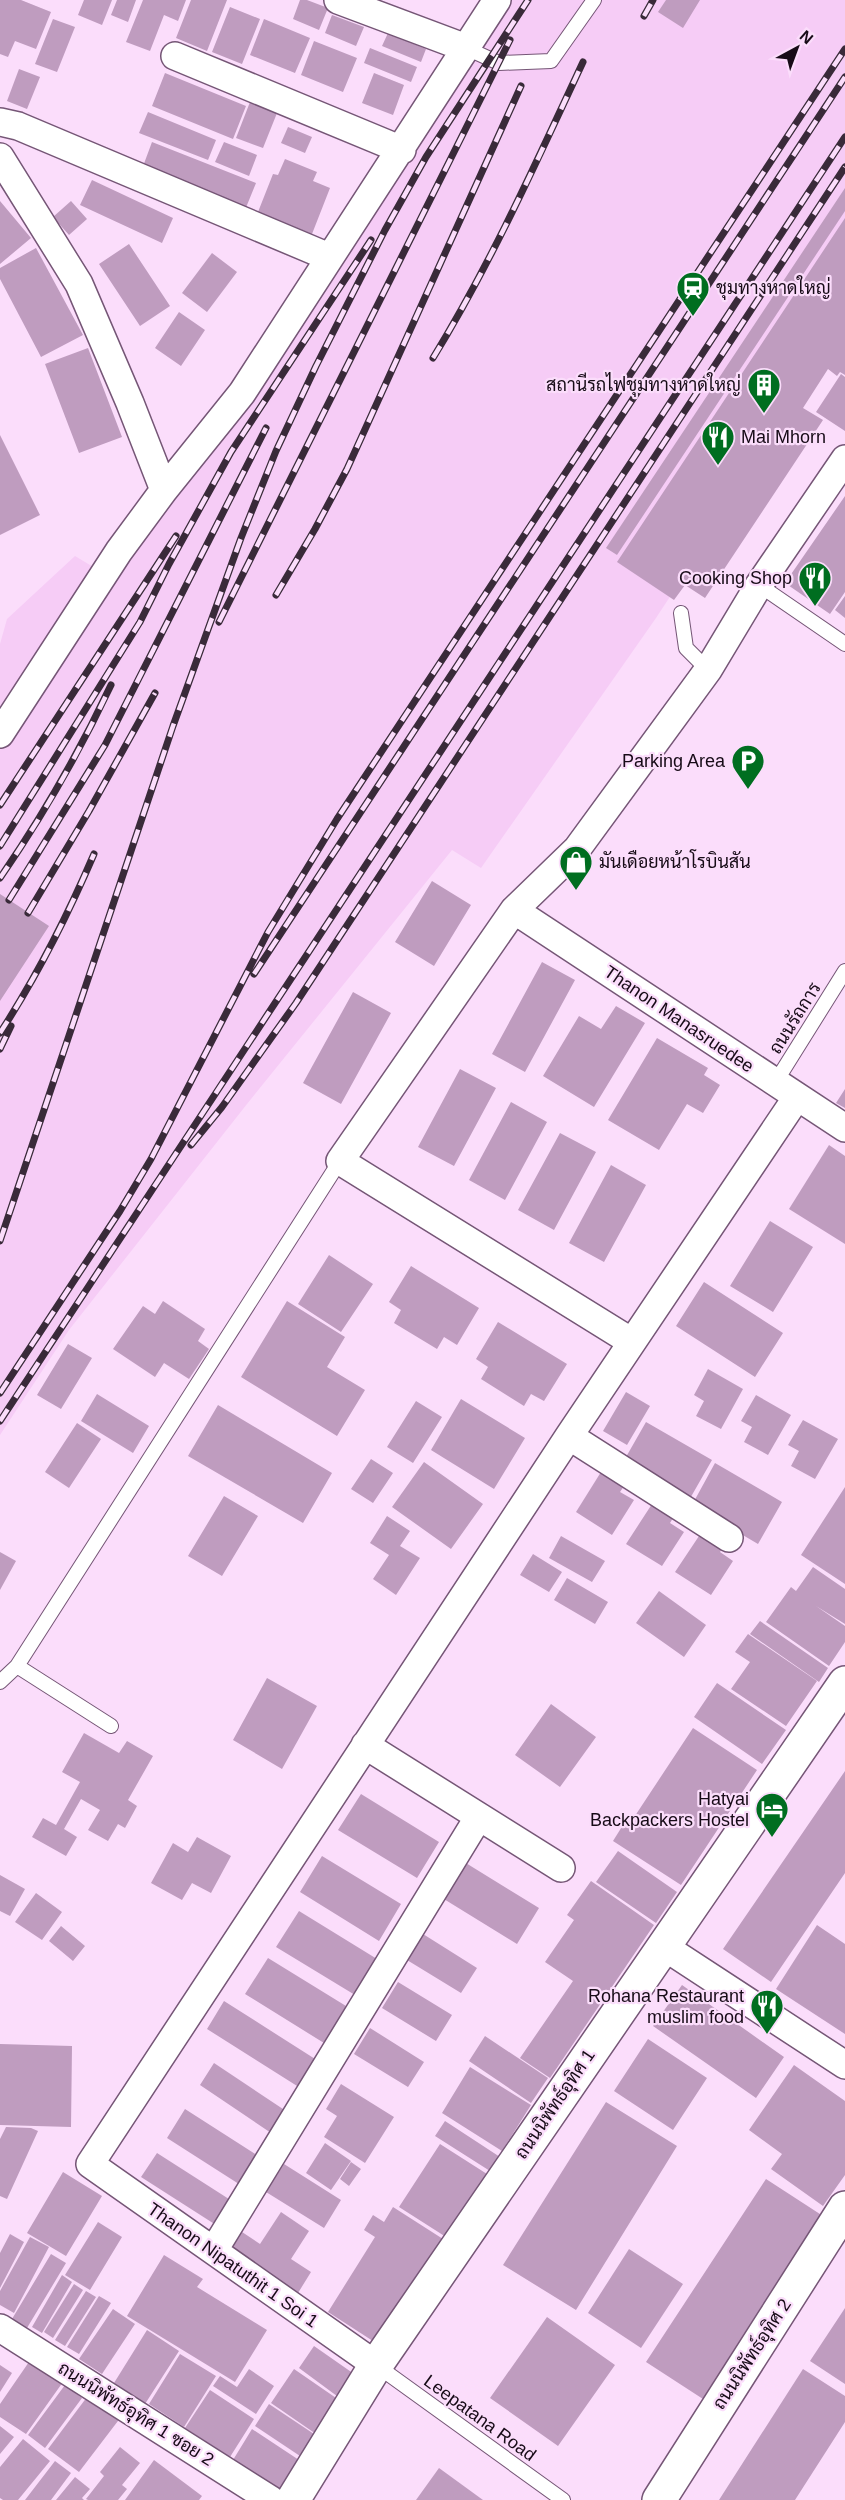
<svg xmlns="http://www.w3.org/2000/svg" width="845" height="2500" viewBox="0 0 845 2500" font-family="Helvetica,Sarabun,sans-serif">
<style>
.built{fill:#f6ccf6}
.building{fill:#bf9cbf}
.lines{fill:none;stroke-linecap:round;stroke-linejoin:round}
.service-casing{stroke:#755676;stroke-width:16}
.minor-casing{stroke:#755676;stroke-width:30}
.tertiary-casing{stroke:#755676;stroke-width:36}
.service{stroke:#fff;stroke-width:14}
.minor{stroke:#fff;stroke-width:27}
.tertiary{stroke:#fff;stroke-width:33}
.rail-casing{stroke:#392a39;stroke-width:7}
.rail{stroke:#fbddfb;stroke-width:4.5;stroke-dasharray:14;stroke-linecap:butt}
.labels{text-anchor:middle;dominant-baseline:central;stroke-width:4.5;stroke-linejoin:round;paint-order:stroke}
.poi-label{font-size:18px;fill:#170b17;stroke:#fbddfb;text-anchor:end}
.street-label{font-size:18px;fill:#170b17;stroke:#fbddfb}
</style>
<rect width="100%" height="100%" fill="#fbddfb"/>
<!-- built -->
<path class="built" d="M493 0H845V330L656 618 481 868 452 850 247 1104 69 1330 0 1435V644L7 619 75 556 110 577Z"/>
<!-- building -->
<path class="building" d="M0 0H21L51 12 36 49 15 41 8 57 0 54Z
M84 0H112L102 25 78 15Z
M117 0H136L128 22 111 15Z
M143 0H186L178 21 164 15 150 51 126 42Z
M191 0H227L207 51 176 38Z
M300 0H307L328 8 319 30 293 19Z
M666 0H700L683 28 658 12Z
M230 7 260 19 242 64 212 52Z
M332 15 364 27 356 46 325 33Z
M53 19 75 27 57 72 35 64Z
M264 19 310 38 295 73 250 55Z
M388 33 426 49 421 62 382 46Z
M314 41 357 58 343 92 301 75Z
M370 48 417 67 411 82 364 63Z
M19 69 40 77 27 109 7 101Z
M165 73 246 106 233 139 152 106Z
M374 73 404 85 393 115 362 103Z
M250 102 277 113 263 148 236 138Z
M148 112 216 140 208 160 139 133Z
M288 127 312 137 305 153 281 143Z
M152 142 256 183 245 210 142 169Z
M224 142 257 155 249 176 215 162Z
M285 159 317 172 313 181 330 188 312 234 258 212 273 174 278 175Z
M92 180 173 218 162 243 80 205Z
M845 188V211L617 555 606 548Z
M0 201 31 238 0 264Z
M71 201 87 219 69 235 53 217Z
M845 218V375L840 372 837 376 828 369 803 408 823 420 705 598 685 585 674 600 617 562Z
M129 244 170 306 140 326 99 264Z
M36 248 83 335 41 357 0 279V268Z
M212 253 237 272 207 312 182 293Z
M179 312 205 330 181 366 155 348Z
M88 348 122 437 79 453 45 364Z
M841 374 845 377V431L816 412Z
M0 435 40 515 0 535Z
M845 496V592L830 614 785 583Z
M845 596V618L835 610Z
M432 881 471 905 434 966 395 942Z
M0 894 49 926 0 1001Z
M542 962 575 980 525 1072 492 1054Z
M353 992 391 1013 341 1104 303 1083Z
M616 1006 645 1023 594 1107 543 1076 579 1016 601 1029Z
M657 1038 708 1068 704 1075 720 1085 703 1113 687 1104 659 1150 608 1120Z
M460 1069 496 1088 454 1166 418 1147Z
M845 1089V1108L836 1103Z
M511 1102 547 1122 505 1200 469 1180Z
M560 1133 596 1152 554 1230 518 1210Z
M829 1145 845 1156V1244L789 1209Z
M611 1165 646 1185 604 1262 569 1243Z
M770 1221 813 1247 773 1312 730 1286Z
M329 1255 373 1284 341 1332 298 1304Z
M411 1266 479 1308 457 1345 444 1337 437 1349 394 1323 401 1310 389 1302Z
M704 1282 783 1333 755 1377 676 1326Z
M163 1301 205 1329 198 1341 209 1349 189 1379 164 1363 155 1377 113 1349 143 1306 155 1314Z
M287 1301 345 1337 327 1367 365 1390 337 1436 241 1377Z
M498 1322 567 1364 544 1401 531 1394 524 1406 481 1379 488 1367 476 1359Z
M68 1344 92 1358 61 1409 37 1395Z
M708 1369 743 1389 721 1429 696 1416 704 1401 694 1395Z
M626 1392 650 1406 627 1445 603 1431Z
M97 1394 149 1426 133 1453 81 1421Z
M756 1395 791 1415 768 1455 744 1442 752 1427 741 1421Z
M461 1399 525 1438 494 1489 431 1450Z
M416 1401 442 1417 413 1463 387 1447Z
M218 1405 332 1473 303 1523 188 1456Z
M803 1420 838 1439 815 1479 791 1466 799 1451 788 1445Z
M646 1422 712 1460 688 1502 622 1464Z
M77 1423 101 1439 69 1488 45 1472Z
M371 1459 393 1473 373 1503 351 1489Z
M424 1462 483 1504 451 1549 392 1507Z
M715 1463 782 1502 758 1544 692 1505Z
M601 1472 624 1486 620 1492 634 1500 612 1535 576 1512Z
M845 1487V1584L801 1555Z
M224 1496 258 1516 222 1576 188 1556Z
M652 1504 673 1518 670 1523 684 1532 662 1566 626 1544Z
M387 1516 410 1531 400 1546 420 1558 396 1595 373 1579 389 1555 370 1543Z
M701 1533 723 1547 720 1552 733 1561 711 1595 675 1572Z
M561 1536 605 1561 592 1582 549 1558Z
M0 1552 16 1561 0 1590Z
M533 1554 562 1572 549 1592 520 1575Z
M813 1567 845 1589V1624L816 1606 845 1626V1642L829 1666 766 1622 791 1587 796 1591Z
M567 1578 608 1602 595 1624 554 1600Z
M659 1591 706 1625 684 1657 636 1623Z
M760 1621 828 1668 819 1682 750 1634Z
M748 1634 817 1681 786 1726 731 1689 750 1662 735 1652Z
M267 1678 317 1706 282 1769 233 1740Z
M717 1683 786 1730 762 1764 694 1717Z
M551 1704 596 1737 560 1787 515 1755Z
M693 1728 757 1770 681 1885 613 1841 623 1825 627 1828Z
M84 1733 119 1753 127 1741 153 1756 128 1800 137 1806 125 1828 118 1824 108 1841 88 1830 100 1810 81 1799 64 1829 77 1837 66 1856 32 1837 43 1818 56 1825 80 1782 62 1772Z
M845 1771V1873L771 1982 723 1949Z
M361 1794 439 1842 417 1878 338 1830Z
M197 1837 231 1856 211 1893 192 1883 182 1900 151 1883 173 1843 188 1852Z
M618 1851 677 1892 656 1923 596 1882Z
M322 1856 401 1904 379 1941 300 1892Z
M461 1860 539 1908 517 1944 439 1896Z
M0 1875 25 1889 10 1916 0 1911Z
M591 1881 654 1925 550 2078 520 2058 573 1981 545 1962 574 1920 567 1915Z
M36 1893 62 1912 42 1940 15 1922Z
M299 1911 377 1959 355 1995 276 1947Z
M817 1925 845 1944V2034L776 1989Z
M61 1926 85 1946 73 1961 49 1941Z
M423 1934 477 1968 461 1993 407 1960Z
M268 1958 346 2006 324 2043 245 1994Z
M398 1982 452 2015 436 2041 382 2008Z
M682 1985 784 2057 756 2098 653 2026Z
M224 2001 323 2064 305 2091 207 2029Z
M370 2028 424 2062 408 2087 354 2054Z
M485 2036 548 2078 531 2103 469 2061Z
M648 2039 707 2078 673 2130 614 2091Z
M0 2044 72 2046 71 2127 0 2125Z
M214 2063 292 2115 277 2137 200 2085Z
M794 2065 845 2101V2175L823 2206 771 2169 782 2154 749 2130Z
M470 2067 531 2105 502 2151 442 2113Z
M341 2084 394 2117 365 2163 324 2137 337 2116 326 2109Z
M606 2102 677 2146 576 2310 503 2265Z
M185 2109 260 2157 242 2186 167 2138Z
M445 2121 500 2157 490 2171 435 2136Z
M6 2127 31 2128 38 2131 7 2199 0 2196V2139Z
M325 2143 351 2161 331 2190 306 2173Z
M440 2144 487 2174 446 2237 399 2207Z
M157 2153 232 2201 216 2225 141 2177Z
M351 2162 361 2169 349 2186 340 2179Z
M284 2164 341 2200 324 2228 266 2192Z
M63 2172 102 2196 66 2256 27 2233Z
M766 2179 823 2216 703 2399 646 2362Z
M393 2207 443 2239 376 2343 328 2312 375 2237 364 2230 373 2215 384 2222Z
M281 2212 309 2231 291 2259 311 2272 298 2293 229 2247 239 2230 260 2244Z
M98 2222 122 2237 90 2290 65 2275Z
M10 2234 24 2242 0 2288V2253Z
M30 2237 49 2247 14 2313 0 2305V2291Z
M629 2249 683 2284 641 2348 588 2313Z
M51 2254 66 2263 27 2328 12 2319Z
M164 2255 203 2279 197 2287 267 2330 235 2382 127 2316Z
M62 2275 72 2282 42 2333 32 2327Z
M74 2284 83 2290 53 2338 44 2332Z
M86 2291 96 2297 65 2346 55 2340Z
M99 2296 111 2303 79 2354 67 2347Z
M845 2308V2384L810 2361Z
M113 2309 135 2324 102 2374 79 2359Z
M547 2317 615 2365 558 2446 490 2398Z
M147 2330 179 2351 145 2404 114 2383Z
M314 2346 357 2376 341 2399 299 2368Z
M180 2354 216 2376 184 2427 149 2404Z
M31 2359 63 2382 26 2434 0 2417V2404Z
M0 2365 12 2373 0 2392Z
M249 2369 274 2386 256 2414 213 2386 220 2376 237 2387Z
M294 2369 339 2400 316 2434 271 2403Z
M803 2369 845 2396V2422L795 2500H719Z
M65 2385 82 2398 45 2448 28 2435Z
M210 2390 254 2419 230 2457 185 2428Z
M90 2393 121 2417 79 2472 48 2449Z
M269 2404 314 2434 300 2456 255 2426Z
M0 2426 14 2437 0 2454Z
M252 2429 299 2460 280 2491 233 2460Z
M23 2439 50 2461 18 2500H3L0 2498V2467Z
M120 2447 140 2463 122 2485 127 2489 118 2500H88L86 2499 104 2476 100 2472Z
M154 2460 202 2496 199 2500H125Z
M55 2461 71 2473 51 2500H25Z
M439 2468 483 2500H416Z
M75 2477 90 2489 82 2498 84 2500H56Z"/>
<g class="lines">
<defs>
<path id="service" d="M466 48 499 63 551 61 594 0
M759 585 845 644
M681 613 686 648 708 670
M775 1083 845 971
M17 1666 111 1726
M0 1682 17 1666 340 1161
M376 2365 563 2500"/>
<path id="minor" d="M338 0 466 48
M175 56 402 150
M0 122 18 126 329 257
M0 157 79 284 130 403 164 490
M0 734 119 551 164 490 242 393 497 0
M514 910 845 1128
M632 1342 340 1161 514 910 577 849 708 670 759 585 845 459
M569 1436 729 1538
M365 1745 561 1868
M663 1946 845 2065
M214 2250 478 1818
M0 2328 271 2500
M376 2365 90 2164 569 1436 797 1097"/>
<path id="tertiary" d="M293 2500 376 2365 845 1683
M659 2500 845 2208"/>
</defs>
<!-- service casing -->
<use href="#service" class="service-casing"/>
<!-- minor casing -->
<use href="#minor" class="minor-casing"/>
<!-- tertiary casing -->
<use href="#tertiary" class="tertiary-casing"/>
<!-- service -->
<use href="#service" class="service"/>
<!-- minor -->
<use href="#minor" class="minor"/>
<!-- tertiary -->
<use href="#tertiary" class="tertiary"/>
<defs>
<path id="rail" d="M644 16 653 0
M433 358C491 263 536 163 583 62
M276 595 315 529 347 469 521 86
M219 622 510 40
M0 805 176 536
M0 846 140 622 169 564 231 452 371 240
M0 878C44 814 78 755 111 685
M9 900 105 745 266 428
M28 913 89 811 155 693
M254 974 845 77
M0 1033C37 976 67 917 94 854
M0 1049 11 1026
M191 1145 222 1107 296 1003 845 167
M0 1241 173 726 241 538 276 451 316 366 385 230 426 157 528 0
M0 1393 120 1211 151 1159 268 932 337 819 845 49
M0 1421 845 137"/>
</defs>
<!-- rail casing -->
<use href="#rail" class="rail-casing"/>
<!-- rail -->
<use href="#rail" class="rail"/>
</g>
<!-- icons -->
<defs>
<symbol id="station-pin" viewBox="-11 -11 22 30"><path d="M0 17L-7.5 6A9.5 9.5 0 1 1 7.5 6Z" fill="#006e20" stroke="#fbddfb"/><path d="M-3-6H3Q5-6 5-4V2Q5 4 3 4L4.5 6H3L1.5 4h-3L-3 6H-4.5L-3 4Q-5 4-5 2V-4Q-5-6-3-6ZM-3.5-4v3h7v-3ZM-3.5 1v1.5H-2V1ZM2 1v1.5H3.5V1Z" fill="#fff"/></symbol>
<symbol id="building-pin" viewBox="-11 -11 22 30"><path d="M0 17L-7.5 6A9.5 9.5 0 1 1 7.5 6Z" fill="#006e20" stroke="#fbddfb"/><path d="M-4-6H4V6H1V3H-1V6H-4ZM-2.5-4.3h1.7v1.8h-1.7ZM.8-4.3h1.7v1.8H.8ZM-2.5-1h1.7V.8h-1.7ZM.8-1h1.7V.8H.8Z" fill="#fff"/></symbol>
<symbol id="restaurant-pin" viewBox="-11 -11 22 30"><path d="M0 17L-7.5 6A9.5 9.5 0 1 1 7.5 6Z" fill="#006e20" stroke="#fbddfb"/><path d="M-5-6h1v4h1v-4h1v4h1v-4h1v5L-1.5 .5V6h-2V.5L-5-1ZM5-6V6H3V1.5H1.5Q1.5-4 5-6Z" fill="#fff"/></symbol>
<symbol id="parking-pin" viewBox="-11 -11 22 30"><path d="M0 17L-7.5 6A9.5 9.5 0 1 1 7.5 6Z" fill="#006e20" stroke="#fbddfb"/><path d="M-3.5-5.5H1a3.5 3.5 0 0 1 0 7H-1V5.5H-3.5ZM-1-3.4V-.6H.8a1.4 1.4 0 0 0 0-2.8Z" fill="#fff"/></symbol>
<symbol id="shop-pin" viewBox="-11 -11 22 30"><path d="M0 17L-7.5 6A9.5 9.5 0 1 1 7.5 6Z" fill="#006e20" stroke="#fbddfb"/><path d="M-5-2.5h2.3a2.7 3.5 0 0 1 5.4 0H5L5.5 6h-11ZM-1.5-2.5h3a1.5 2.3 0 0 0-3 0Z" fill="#fff"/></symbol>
<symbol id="hotel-pin" viewBox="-11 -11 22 30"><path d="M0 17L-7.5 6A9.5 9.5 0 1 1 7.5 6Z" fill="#006e20" stroke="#fbddfb"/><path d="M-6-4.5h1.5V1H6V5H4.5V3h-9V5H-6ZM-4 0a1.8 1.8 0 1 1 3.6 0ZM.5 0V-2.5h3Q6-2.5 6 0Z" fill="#fff"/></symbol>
</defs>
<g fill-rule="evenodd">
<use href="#station-pin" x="674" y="269" width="38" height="52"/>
<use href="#building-pin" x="745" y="366" width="38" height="52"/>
<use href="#restaurant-pin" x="699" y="418" width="38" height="52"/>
<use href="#restaurant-pin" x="796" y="559" width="38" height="52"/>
<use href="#parking-pin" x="729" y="742" width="38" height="52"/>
<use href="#shop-pin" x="557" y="843" width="38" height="52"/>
<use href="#hotel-pin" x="753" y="1790" width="38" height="52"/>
<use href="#restaurant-pin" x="748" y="1987" width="38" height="52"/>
</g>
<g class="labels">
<!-- poi labels -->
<g class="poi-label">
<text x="716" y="288" text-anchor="start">ชุมทางหาดใหญ่</text>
<text x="741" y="385">สถานีรถไฟชุมทางหาดใหญ่</text>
<text x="741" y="437" text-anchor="start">Mai Mhorn</text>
<text x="792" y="578">Cooking Shop</text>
<text x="725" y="761">Parking Area</text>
<text x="599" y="862" text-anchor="start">มันเดือยหน้าโรบินสัน</text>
<text x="749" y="1799">Hatyai<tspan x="749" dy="21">Backpackers Hostel</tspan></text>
<text x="744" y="1996">Rohana Restaurant<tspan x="744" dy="21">muslim food</tspan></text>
</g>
<!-- street labels -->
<g class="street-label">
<text transform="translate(795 1018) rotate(-58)">ถนนรัถการ</text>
<text transform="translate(679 1019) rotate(34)">Thanon Manasruedee</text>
<text transform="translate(555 2104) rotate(-56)">ถนนนิพัทธ์อุทิศ 1</text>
<text transform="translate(233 2265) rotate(35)">Thanon Nipatuthit 1 Soi 1</text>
<text transform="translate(752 2354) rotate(-57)">ถนนนิพัทธ์อุทิศ 2</text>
<text transform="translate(136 2414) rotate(32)">ถนนนิพัทธ์อุทิศ 1 ซอย 2</text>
<text transform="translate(480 2418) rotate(36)">Leepatana Road</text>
</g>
</g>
<!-- north arrow -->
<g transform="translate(797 48) rotate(41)" stroke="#fbddfb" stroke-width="4.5" paint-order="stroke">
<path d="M0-4.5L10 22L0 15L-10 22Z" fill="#170b17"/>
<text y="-9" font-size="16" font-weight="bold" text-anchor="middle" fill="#170b17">N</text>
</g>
</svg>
